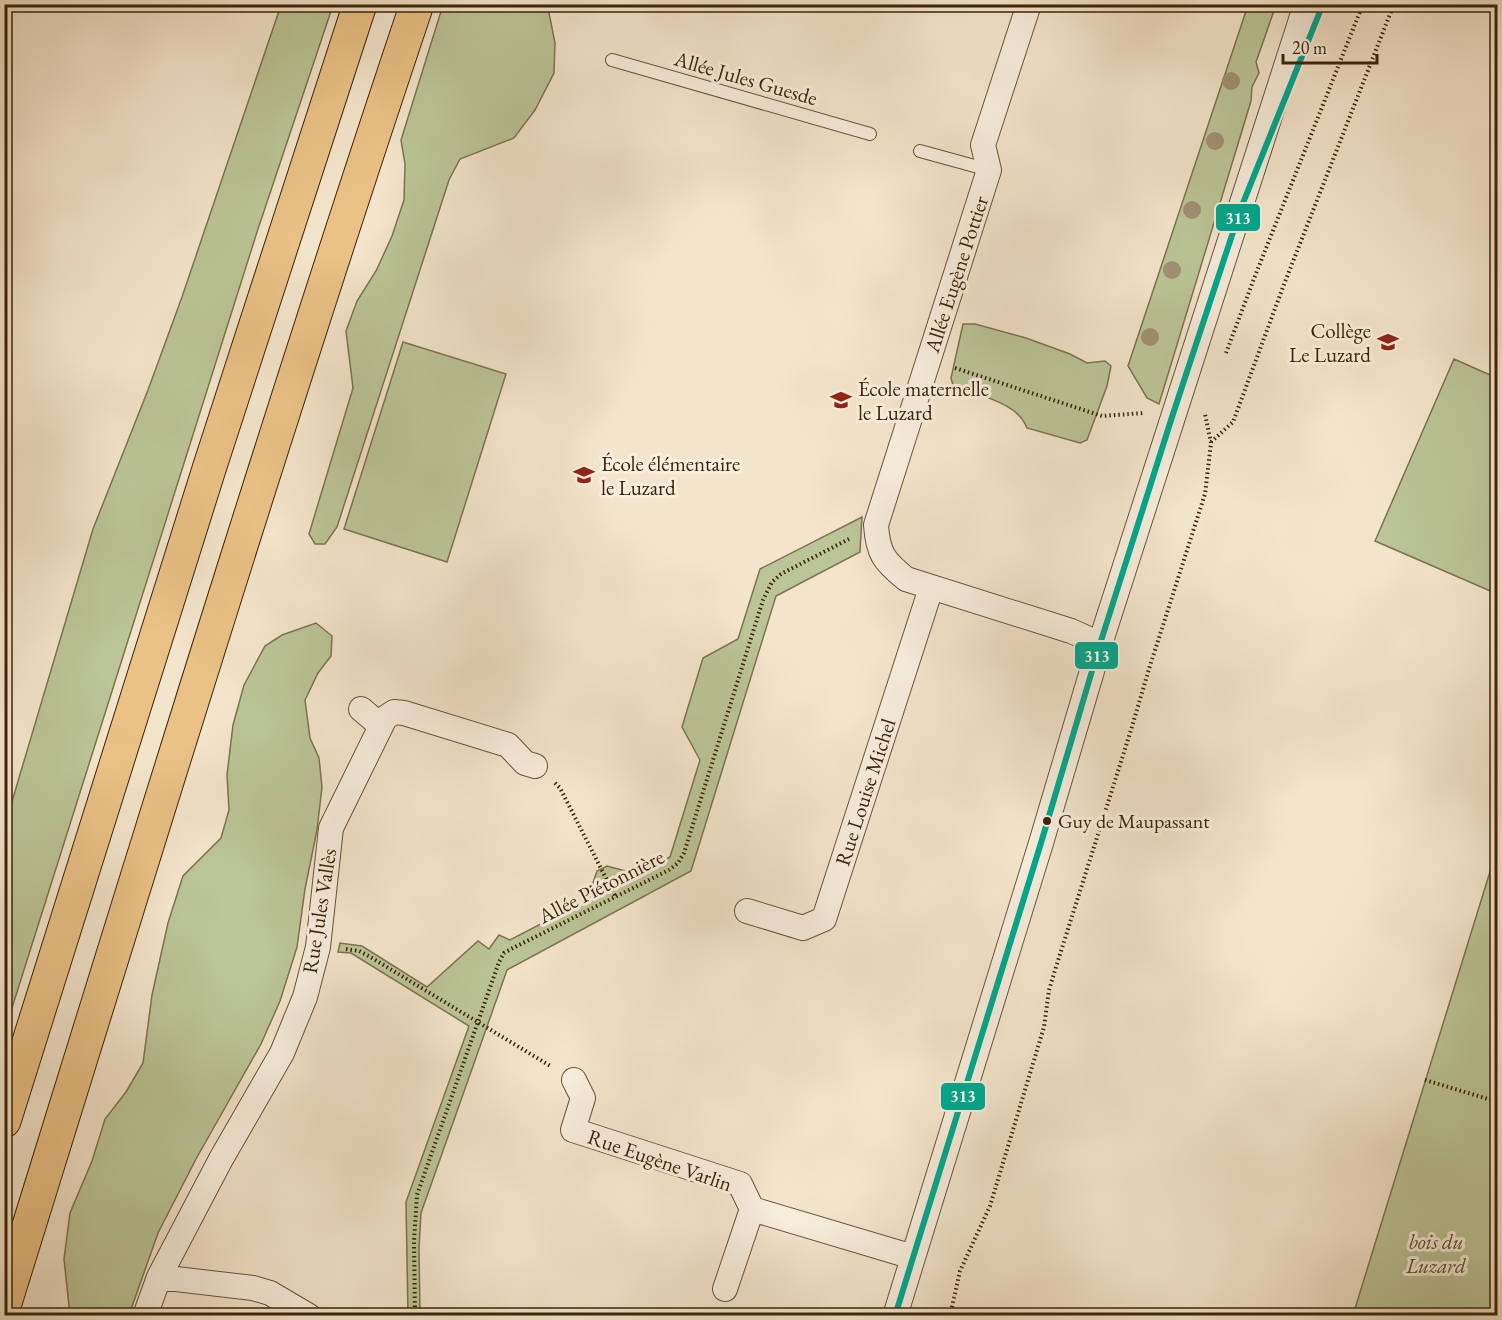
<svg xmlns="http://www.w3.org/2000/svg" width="1502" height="1320" viewBox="0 0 1502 1320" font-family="'EB Garamond',serif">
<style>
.green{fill:#bbc597;stroke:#7c744f;stroke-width:1.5}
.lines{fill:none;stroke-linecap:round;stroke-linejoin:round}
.service-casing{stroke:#6a5438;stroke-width:14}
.minor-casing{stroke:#6a5438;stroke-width:26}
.trunk-casing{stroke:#3d2407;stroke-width:35}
.path{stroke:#3d2407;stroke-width:4;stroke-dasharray:1.5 3;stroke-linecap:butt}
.service{stroke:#f7eedd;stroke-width:12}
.minor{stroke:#f7eedd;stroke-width:24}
.trunk{stroke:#eac286;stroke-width:33}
.bus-1-casing{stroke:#f7eedd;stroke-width:10}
.bus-1{stroke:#00a88f;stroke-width:6}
.tree{fill:#a09173}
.bus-dot{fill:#3d2407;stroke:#f7eedd;stroke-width:2}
.labels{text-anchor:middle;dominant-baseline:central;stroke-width:6;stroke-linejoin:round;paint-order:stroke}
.bus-label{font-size:20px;fill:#3d2407;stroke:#f7eedd;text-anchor:start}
.street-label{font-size:21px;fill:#3d2407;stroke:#f7eedd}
.poi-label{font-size:21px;fill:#3d2407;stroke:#f7eedd;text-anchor:start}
.park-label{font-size:21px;font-style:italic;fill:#5c4c2b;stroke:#f7eedd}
.line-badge{stroke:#f7eedd;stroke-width:2}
.badge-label{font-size:16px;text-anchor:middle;font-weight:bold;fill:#fff}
</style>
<rect width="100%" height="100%" fill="#f3e5cb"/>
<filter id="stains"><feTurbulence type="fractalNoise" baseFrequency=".00333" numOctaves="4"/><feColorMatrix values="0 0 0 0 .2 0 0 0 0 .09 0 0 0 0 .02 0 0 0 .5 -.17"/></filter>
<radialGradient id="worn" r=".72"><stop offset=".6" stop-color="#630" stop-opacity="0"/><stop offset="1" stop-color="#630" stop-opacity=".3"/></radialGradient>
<!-- green -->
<path class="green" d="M281 5H333L257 232 5 1030V825L93 529 148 390 182 297Z
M443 5H550L548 8 555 43 554 73 535 110 514 138 460 159 449 180 337 527 325 544H315L309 534 353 388 346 331 357 301 376 271 392 236 404 200 405 164 401 140Z
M1248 5H1276L1256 62 1259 73 1252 87 1251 101 1159 404 1147 398 1128 366Z
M963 324H975L1026 338 1070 354 1087 363 1105 361 1111 366 1107 386 1087 440 1080 443 1027 428C1017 401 977 396 953 385L951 378Z
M403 342 506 374 447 562 344 529Z
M1454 359 1497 378 1498 587 1495 593 1375 541Z
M862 517 860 552 776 596 691 871 507 970 421 1213 419 1248 420 1315H408L406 1202 469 1026 351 953 338 952 340 943 362 946 427 987 478 941 489 949 499 935 510 940 587 900 597 871 607 866 637 874 670 857 700 760 682 727 703 658 738 639 760 569Z
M316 623 332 636 331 656 318 673 305 700 310 738 319 758 322 787 317 830 305 889 297 947 280 1001 261 1044 196 1159 158 1233 129 1315H70L64 1259 70 1213 92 1161 105 1119 126 1092 143 1063 152 995 168 923 183 876 221 838 229 810 227 775 233 725 244 685 265 646 282 635Z
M1497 849V1315H1353Z"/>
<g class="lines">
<defs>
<path id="service" d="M612 60 870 134
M920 151 989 170"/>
<path id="minor" d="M1029 4 983 145 989 170 876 525C878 554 884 561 906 579L1071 631 1100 644
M361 709 381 726
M747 911 803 928 824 919 931 588
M574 1080 583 1098 573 1130 740 1184 752 1209 913 1257
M159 1277 253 1288 270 1293 309 1316
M725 1289 752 1209
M145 1316 159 1277 221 1159 282 1053 305 997 318 947 331 828 385 718 394 712 404 713 508 745 525 763 535 766
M895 1316 1041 843 1100 644 1306 4"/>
<path id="trunk" d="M4 1121 209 469 360 4
M4 1306C139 872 272 436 417 4"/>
</defs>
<!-- service casing -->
<use href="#service" class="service-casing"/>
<!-- minor casing -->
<use href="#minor" class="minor-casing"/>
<!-- trunk casing -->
<use href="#trunk" class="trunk-casing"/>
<!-- path -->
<path class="path" d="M1226 353 1255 276 1363 4
M955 368 1102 416 1144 413
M1211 442 1233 422 1283 287 1394 4
M555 783 560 788 615 896
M346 949 359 951 367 955 552 1067
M1425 1080 1498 1102
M415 1316 414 1241 417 1195 499 962 504 953 513 948 669 870 678 863 684 853 763 600 772 582 781 574 849 539
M950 1316 960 1271 990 1206 1044 1027 1049 990 1056 967 1131 730 1149 669 1205 494 1211 443 1205 414"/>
<!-- service -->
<use href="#service" class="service"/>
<!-- minor -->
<use href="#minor" class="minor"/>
<!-- trunk -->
<use href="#trunk" class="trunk"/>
<defs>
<path id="bus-1" d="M895 1316 1041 843 1100 644 1172 417 1241 208 1323 4"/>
</defs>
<!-- bus-1 casing -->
<use href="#bus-1" class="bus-1-casing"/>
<!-- bus-1 -->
<use href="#bus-1" class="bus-1"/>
</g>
<!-- trees -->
<g class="tree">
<circle cx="1231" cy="81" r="9"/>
<circle cx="1215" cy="141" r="9"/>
<circle cx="1192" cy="210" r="9"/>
<circle cx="1172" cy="270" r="9"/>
<circle cx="1150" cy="337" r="9"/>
</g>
<!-- icons -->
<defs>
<symbol id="school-bare" viewBox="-9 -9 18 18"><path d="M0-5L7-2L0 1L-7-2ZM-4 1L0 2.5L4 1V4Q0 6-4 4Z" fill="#8f2418" stroke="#f7eedd" stroke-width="2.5" paint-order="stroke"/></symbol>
</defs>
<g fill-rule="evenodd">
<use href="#school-bare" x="1373" y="327" width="30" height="30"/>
<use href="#school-bare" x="826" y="385" width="30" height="30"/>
<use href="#school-bare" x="569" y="460" width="30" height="30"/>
</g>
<!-- markers -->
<circle class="bus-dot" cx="1047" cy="821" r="5"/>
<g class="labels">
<!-- bus labels -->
<g class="bus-label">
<text x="1058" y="821">Guy de Maupassant</text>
</g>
<!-- street labels -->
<g class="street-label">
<text transform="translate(746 78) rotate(16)">Allée Jules Guesde</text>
<text transform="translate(956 274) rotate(-72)">Allée Eugène Pottier</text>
<text transform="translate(865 792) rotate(-72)">Rue Louise Michel</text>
<text transform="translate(601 886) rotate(-27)">Allée Piétonnière</text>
<text transform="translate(319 911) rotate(-81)">Rue Jules Vallès</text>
<text transform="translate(660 1160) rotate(19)">Rue Eugène Varlin</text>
</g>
<!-- poi labels -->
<g class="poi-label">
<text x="1371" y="330" text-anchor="end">Collège<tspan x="1371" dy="24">Le Luzard</tspan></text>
<text x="858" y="388">École maternelle<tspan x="858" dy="24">le Luzard</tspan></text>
<text x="601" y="463">École élémentaire<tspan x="601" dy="24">le Luzard</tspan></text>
</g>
<!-- park labels -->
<g class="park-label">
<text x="1436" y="1241">bois du<tspan x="1436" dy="24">Luzard</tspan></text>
</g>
</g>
<g class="line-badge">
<rect x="1215" y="203" width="46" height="29" rx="6" fill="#00a88f"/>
<rect x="1074" y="641" width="45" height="29" rx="6" fill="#00a88f"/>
<rect x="940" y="1082" width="46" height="29" rx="6" fill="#00a88f"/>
</g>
<g class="badge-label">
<text x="1238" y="224">313</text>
<text x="1097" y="662">313</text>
<text x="963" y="1102">313</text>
</g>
<!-- margin -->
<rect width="1502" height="1320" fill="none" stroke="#f3e5cb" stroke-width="24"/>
<rect x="6" y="6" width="1490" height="1308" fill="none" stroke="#3d2407" stroke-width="3"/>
<rect x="12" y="12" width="1478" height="1296" fill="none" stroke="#3d2407" stroke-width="1.5"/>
<!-- scale -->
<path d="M1283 54v9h94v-9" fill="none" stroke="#3d2407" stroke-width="3"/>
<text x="1292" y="54" font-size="18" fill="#3d2407" stroke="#f7eedd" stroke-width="4.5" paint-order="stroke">20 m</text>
<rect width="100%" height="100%" filter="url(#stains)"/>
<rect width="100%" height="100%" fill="url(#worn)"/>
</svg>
